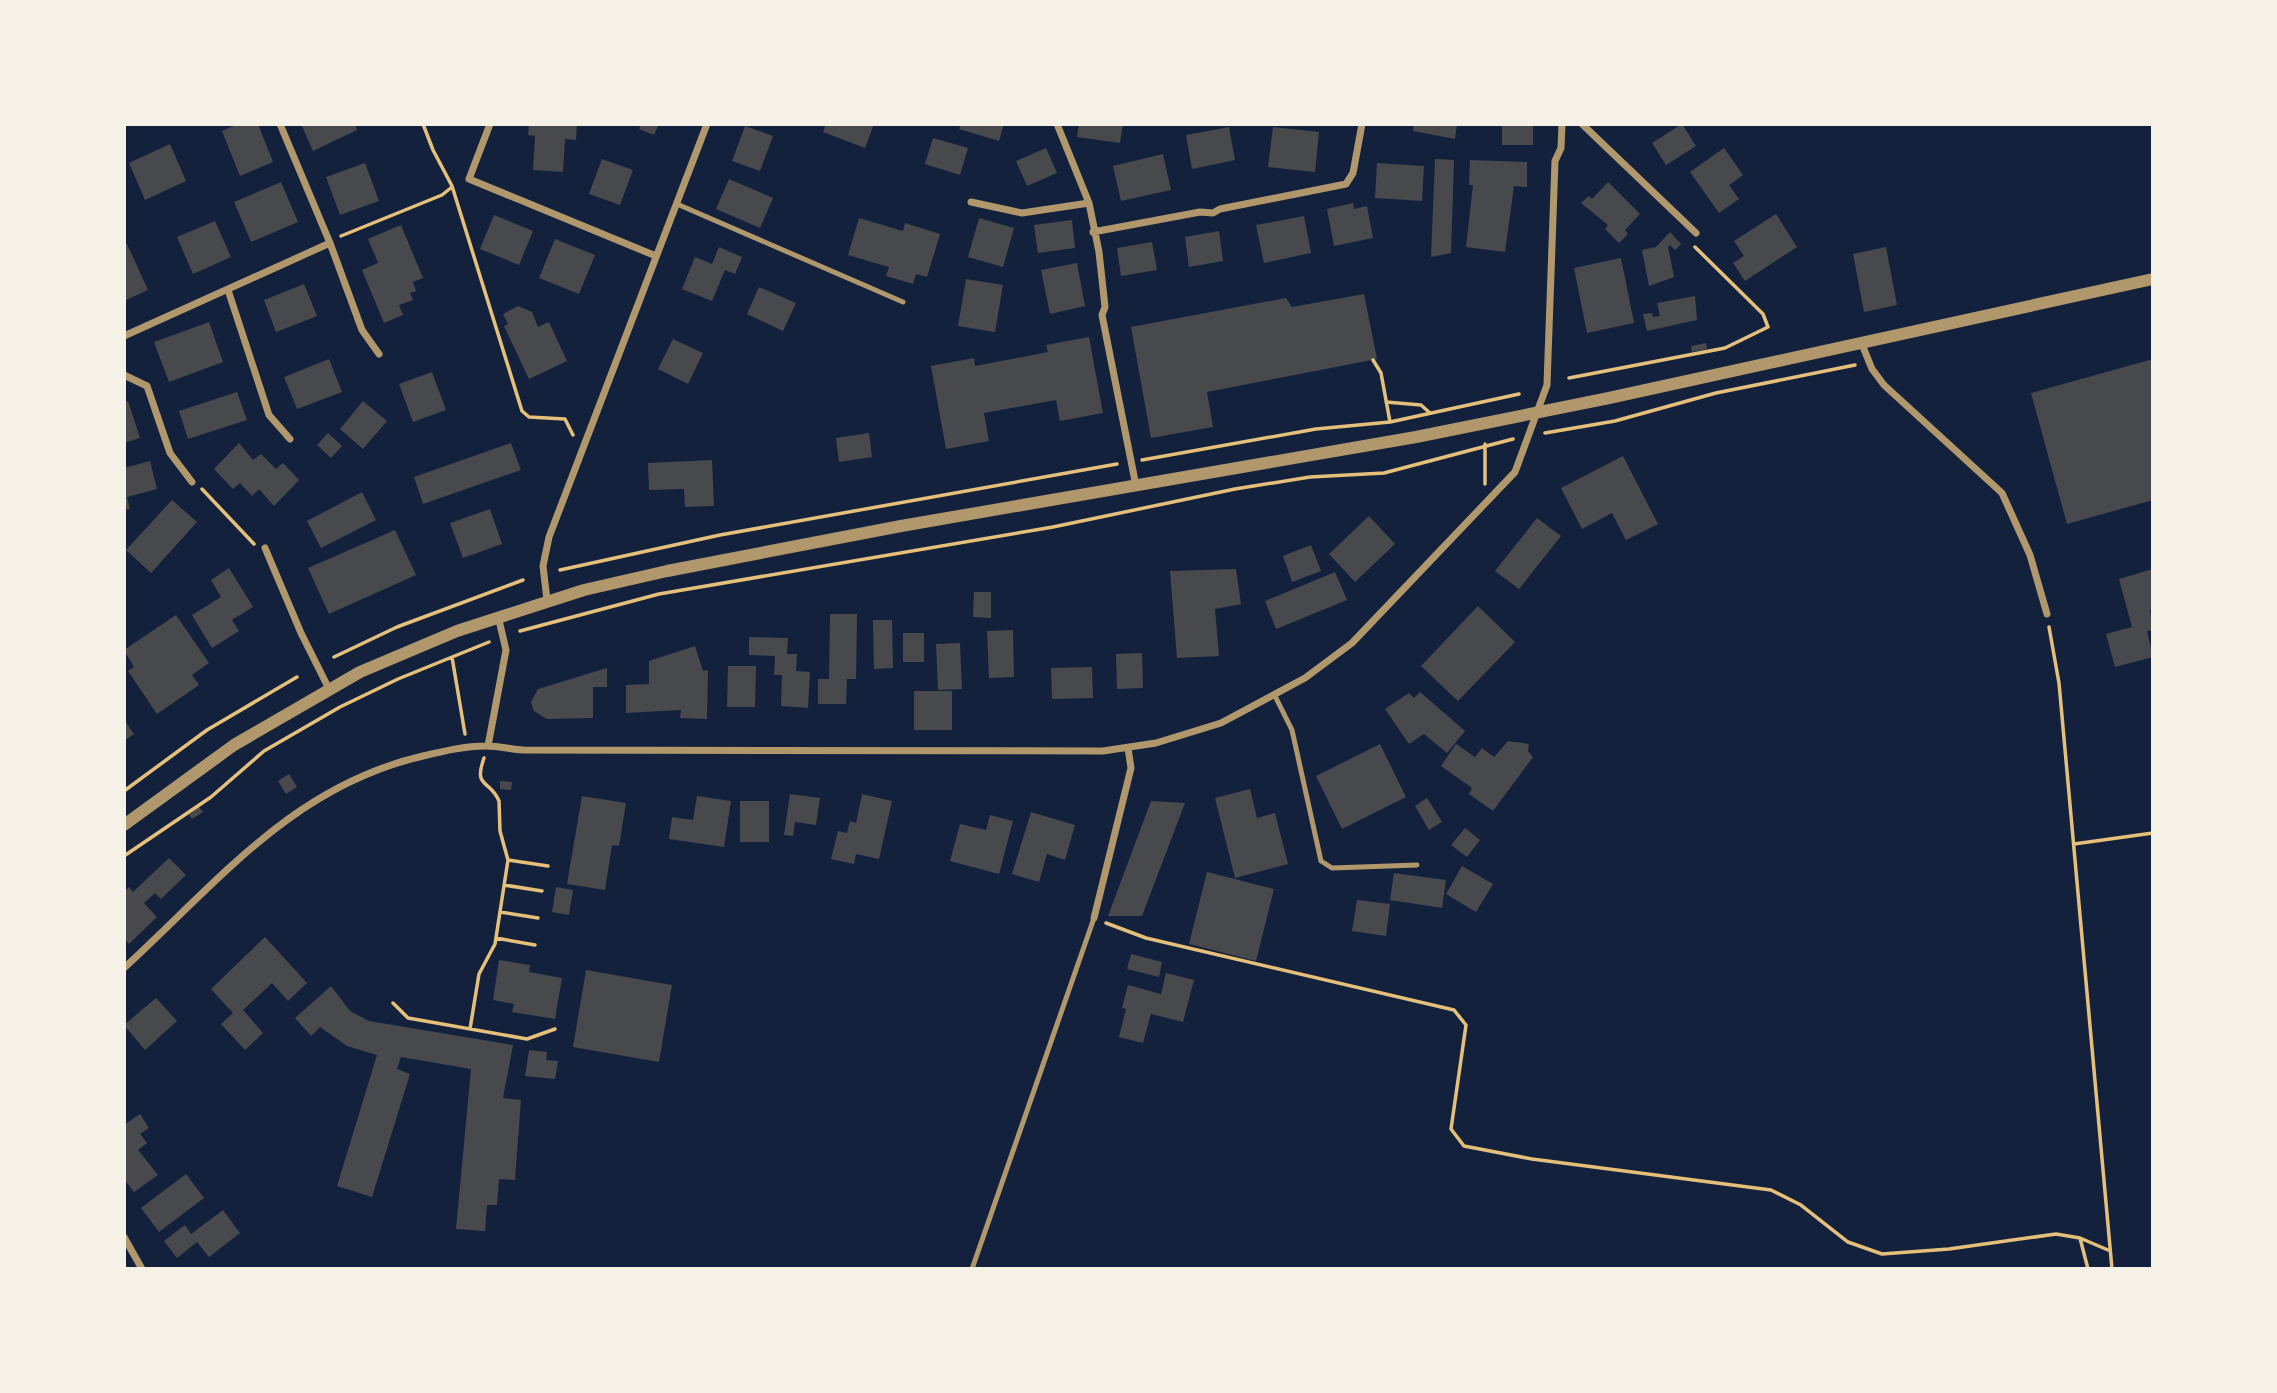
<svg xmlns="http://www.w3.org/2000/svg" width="2277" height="1393" viewBox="0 0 2277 1393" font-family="'Sofia Sans Condensed',sans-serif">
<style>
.building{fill:#48494c}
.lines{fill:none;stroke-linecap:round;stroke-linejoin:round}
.path{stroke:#e5c07b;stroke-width:3.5}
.service{stroke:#b1986c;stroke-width:5}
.minor{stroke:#b1986c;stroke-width:7}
.tertiary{stroke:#b1986c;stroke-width:12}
</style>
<rect width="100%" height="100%" fill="#14213d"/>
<!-- building -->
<path class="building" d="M238 124H258L273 162 240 176 222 131Z
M301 124H355L357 130 313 151Z
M529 124H577L576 140 565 139 563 172 533 170 535 136 528 135Z
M641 124H659L654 135 639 129Z
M826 124H874L865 148 823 132Z
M961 124H1004L999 141 959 129Z
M1079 124H1123L1120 143 1077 137Z
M1414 124H1457L1455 139 1413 131Z
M1502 124H1533V145H1502Z
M1682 124 1696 146 1666 165 1652 143Z
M745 126 773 136 760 171 732 161Z
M1229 127 1235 160 1192 169 1186 135Z
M1273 127 1319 132 1315 172 1268 167Z
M933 138 968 148 960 175 925 164Z
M170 144 186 181 145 200 129 163Z
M1046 148 1057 173 1027 186 1016 161Z
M1724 148 1743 175 1729 185 1739 199 1719 213 1690 172Z
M1163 154 1171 190 1121 201 1113 166Z
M602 159 633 170 620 205 589 194Z
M1435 159 1454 160 1451 253 1431 257Z
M1470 160 1527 162V187L1514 186 1505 252 1466 247 1473 185H1469Z
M365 163 379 201 340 215 326 177Z
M1377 163 1424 166 1422 201 1375 198Z
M729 179 773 198 760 228 716 209Z
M281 182 298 222 251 242 234 202Z
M1608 182 1640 214 1625 230 1628 234 1619 243 1605 229 1608 225 1581 203 1589 196 1592 199Z
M1353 203 1354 209 1367 206 1373 238 1334 246 1327 209Z
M1776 214 1797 247 1745 281 1733 263 1744 256 1734 241Z
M494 215 533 231 519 265 480 249Z
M1304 216 1311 253 1264 263 1256 225Z
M859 218 903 231 905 223 940 234 927 277 916 274 913 284 886 276 889 267 848 255Z
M979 218 1014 228 1003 267 968 257Z
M1072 220 1075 248 1038 253 1034 225Z
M215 221 231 257 193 274 177 237Z
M401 225 423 278 413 282 416 291 410 293 413 300 399 305 403 315 384 323 362 270 378 263 368 239Z
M1219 231 1223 261 1189 267 1185 237Z
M1670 232 1681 244 1675 250 1670 245 1668 247 1674 277 1649 286 1642 250 1656 247Z
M555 239 595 255 579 294 539 278Z
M1152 242 1157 270 1121 276 1117 248Z
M127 244 148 290 124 301V245Z
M719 247 742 257 735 274 725 270 712 301 682 289 695 257 712 264Z
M1886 247 1897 305 1864 312 1853 254Z
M1621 258 1634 323 1587 333 1574 268Z
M1077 263 1085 306 1050 314 1041 270Z
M966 279 1003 285 995 332 958 326Z
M304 284 317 316 276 332 264 300Z
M759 287 796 303 783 331 747 314Z
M1364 294 1377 359 1207 392 1213 427 1151 438 1131 327 1286 298 1292 307Z
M1695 296 1697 320 1647 331 1643 314 1652 313 1653 317 1660 316 1657 303Z
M518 306 532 312 538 327 549 322 567 361 529 379 504 326 508 324 503 314Z
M209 322 223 362 169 382 154 342Z
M1089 337 1103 413 1060 421 1056 400 984 413 989 441 946 449 931 366 974 358 975 366 1048 352 1046 345Z
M673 339 703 353 688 384 658 369Z
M1706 343 1707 349 1692 352 1691 346Z
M329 359 342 392 297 409 284 377Z
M2153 359V500L2067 524 2031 393Z
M432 372 446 410 413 422 399 384Z
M237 392 247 420 188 439 179 411Z
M128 401 140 438 124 443V403Z
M363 401 387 421 363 449 340 429Z
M328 433 342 446 331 458 317 445Z
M869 433 872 457 839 462 836 438Z
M239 443 253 460 261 454 276 469 283 463 299 480 274 506 259 489 252 496 240 483 233 489 214 469Z
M511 443 521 470 423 504 414 477Z
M1623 456 1658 524 1626 540 1612 513 1582 529 1561 488Z
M712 460 714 506 685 507 684 489 649 490 648 463Z
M150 461 157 489 127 497 130 509 124 510V468Z
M362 492 376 520 321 548 307 521Z
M172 500 197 522 151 573 126 550Z
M490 509 502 544 463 558 450 523Z
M1369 516 1395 544 1355 582 1329 554Z
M1537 518 1561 536 1519 589 1495 571Z
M395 530 416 575 329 614 308 568Z
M1311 545 1321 571 1292 582 1283 556Z
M229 568 253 607 232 620 239 631 212 648 192 615 221 597 211 580Z
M1236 569 1241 604 1215 609 1219 656 1177 658 1170 571Z
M2153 569V609L2150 610 2153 630 2147 631 2153 657 2115 667 2106 634 2132 627 2119 579Z
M1335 572 1347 600 1276 629 1265 601Z
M974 592H991V618L973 617Z
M1478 606 1515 642 1458 701 1421 666Z
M830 614H857L856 679H847L846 704H818V679H829Z
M176 615 209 663 192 675 199 685 157 714 128 671 134 667 124 650Z
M873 620H892L893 668 874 669Z
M1013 630 1014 677 989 678 987 631Z
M903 633H924V662H903Z
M749 637 788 638 787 654H797L796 671 810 672 808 708 781 706 782 675H774L775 656 749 655Z
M960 643 962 689 938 690 936 644Z
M695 646 703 671 708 670 707 719 680 718 681 710 626 713V685L649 684V661Z
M1142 653 1143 688 1117 689 1116 654Z
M728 666H756L755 707H727Z
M1092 667 1093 698 1052 699 1051 668Z
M607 668V687H593V718L547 719 534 711 531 702 538 689Z
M914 691H952V730H914Z
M1420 692 1465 731 1447 753 1424 734 1409 744 1385 709 1409 693 1414 698Z
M124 720 134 734 124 741Z
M1508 741 1529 744 1528 751 1533 757 1493 811 1469 794 1472 788 1441 766 1456 744 1475 757 1482 748 1494 757Z
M1380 744 1406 797 1342 829 1316 776Z
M289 774 297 787 286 794 278 781Z
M500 781 512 782 511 790 500 789Z
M1250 789 1257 818 1275 813 1288 864 1235 878 1215 798Z
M790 794 820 798 816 825 795 822 793 836 784 835Z
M862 794 892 801 879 859 856 854 854 864 831 859 838 831 847 833 850 821 856 823Z
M582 796 626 803 619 846 612 845 605 890 567 884Z
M697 796 731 801 724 847 669 839 672 817 693 820Z
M1427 798 1442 822 1429 830 1415 806Z
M740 801H769V842H740Z
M1151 801 1185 803 1142 916H1108Z
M199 807 203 812 192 819 189 815Z
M1031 812 1075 825 1065 860 1047 854 1039 882 1012 874Z
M990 815 1013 821 999 874 950 861 960 824 986 830Z
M1465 828 1480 840 1467 857 1451 845Z
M169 858 186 875 161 899 155 893 144 903 157 917 129 944 124 938V892L129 887 133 892Z
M1462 866 1493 884 1476 912 1446 894Z
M1207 872 1274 889 1256 961 1189 944Z
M1394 873 1446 880 1442 908 1390 900Z
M556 887 573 890 569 915 552 912Z
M1357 900 1390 904 1386 936 1352 931Z
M265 937 307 983 288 1001 272 983 243 1010 263 1033 245 1050 221 1024 233 1013 211 989Z
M1131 954 1162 962 1159 977 1127 969Z
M499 960 530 965 529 972 562 978 555 1019 512 1012 514 1004 493 1000Z
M586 970 672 985 659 1062 573 1047Z
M1166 973 1194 980 1183 1022 1151 1014 1143 1043 1119 1037 1126 1009 1122 1008 1128 985 1161 994Z
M331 986 350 1011 369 1021 513 1045 503 1098 521 1100 515 1180 499 1179 497 1205H487L485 1231 456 1229 471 1069 401 1057 397 1069 410 1074 372 1197 337 1186 377 1055 347 1046 320 1027 311 1036 295 1018Z
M156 998 177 1021 145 1050 124 1025Z
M529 1050 547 1052 546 1060 558 1061 555 1079 525 1076Z
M140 1114 149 1128 140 1134 147 1143 138 1150 158 1175 134 1192 124 1179V1125Z
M186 1174 204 1198 159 1232 141 1208Z
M223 1210 240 1233 209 1257 197 1242 177 1258 164 1241 185 1225 191 1234Z"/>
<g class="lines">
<!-- path -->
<path class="path" d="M423 124 433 150 452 186 522 411 529 417 565 419 573 435
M341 236 442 195 452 187
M1373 360 1381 373 1390 422
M1569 378 1725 348 1768 327 1763 314 1695 247
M1386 402 1421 405 1430 413
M1545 433 1615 421 1716 393 1855 365
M1485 444V484
M1142 460 1316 429 1390 422 1519 394
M202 489 254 544
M560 570 720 535 1117 464
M2049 627 2059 683 2112 1269
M520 631 659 594 1053 527 1235 489 1310 477 1384 473 1513 439
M334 657 397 627 523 580
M452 657 465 734
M124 791 207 730 297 677
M2074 844 2153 833
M124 856 211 797 264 751 340 707 398 679 489 642
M508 860 548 866
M504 885 542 891
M500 912 538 918
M1106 923 1146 938 1454 1010 1466 1025 1451 1129 1464 1146 1532 1159 1771 1190 1801 1205 1848 1242 1882 1254 1949 1249 2056 1234 2080 1238 2108 1250
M496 938 535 945
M393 1003 408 1018 527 1039 555 1029
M470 1029 479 974 495 944 508 860 500 831 499 801C490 779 473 789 484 758
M2080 1238 2088 1269"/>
<!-- service -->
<path class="service" d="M677 204 903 302
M1275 696 1292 730 1321 861 1332 868 1417 865
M972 1269 1094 918"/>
<!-- minor -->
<path class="minor" d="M490 124 469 179 656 256
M1057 124 1089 203 1099 252 1105 307 1102 315 1136 486
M1582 124 1696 233
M971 202 1022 213 1089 203
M1093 232 1200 212 1213 213 1220 209 1346 184 1353 173 1362 124
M330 243 362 330 379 354
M228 290 269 415 290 439
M124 336 330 243 280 124
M1861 342 1872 369 1884 385 2002 493 2030 555 2047 614
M124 375 147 386 170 453 192 482
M265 548 301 633 329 689
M547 600 543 566 549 537 707 124
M488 746 506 650 498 616
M1094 918 1131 768 1128 748
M124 968C219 881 293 786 423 756 444 751 465 746 486 746 498 746 511 749 523 750L1103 751 1156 743 1221 723 1305 678 1352 643 1515 472 1547 385 1555 161 1561 148 1562 124
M124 1237 142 1269"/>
<!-- tertiary -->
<path class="tertiary" d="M124 825 234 745 360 672 457 631 584 590 667 571 901 526 1416 437 1609 398 2153 279"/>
</g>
<!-- border -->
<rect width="2277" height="1393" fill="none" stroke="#f6f1e7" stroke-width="252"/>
</svg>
